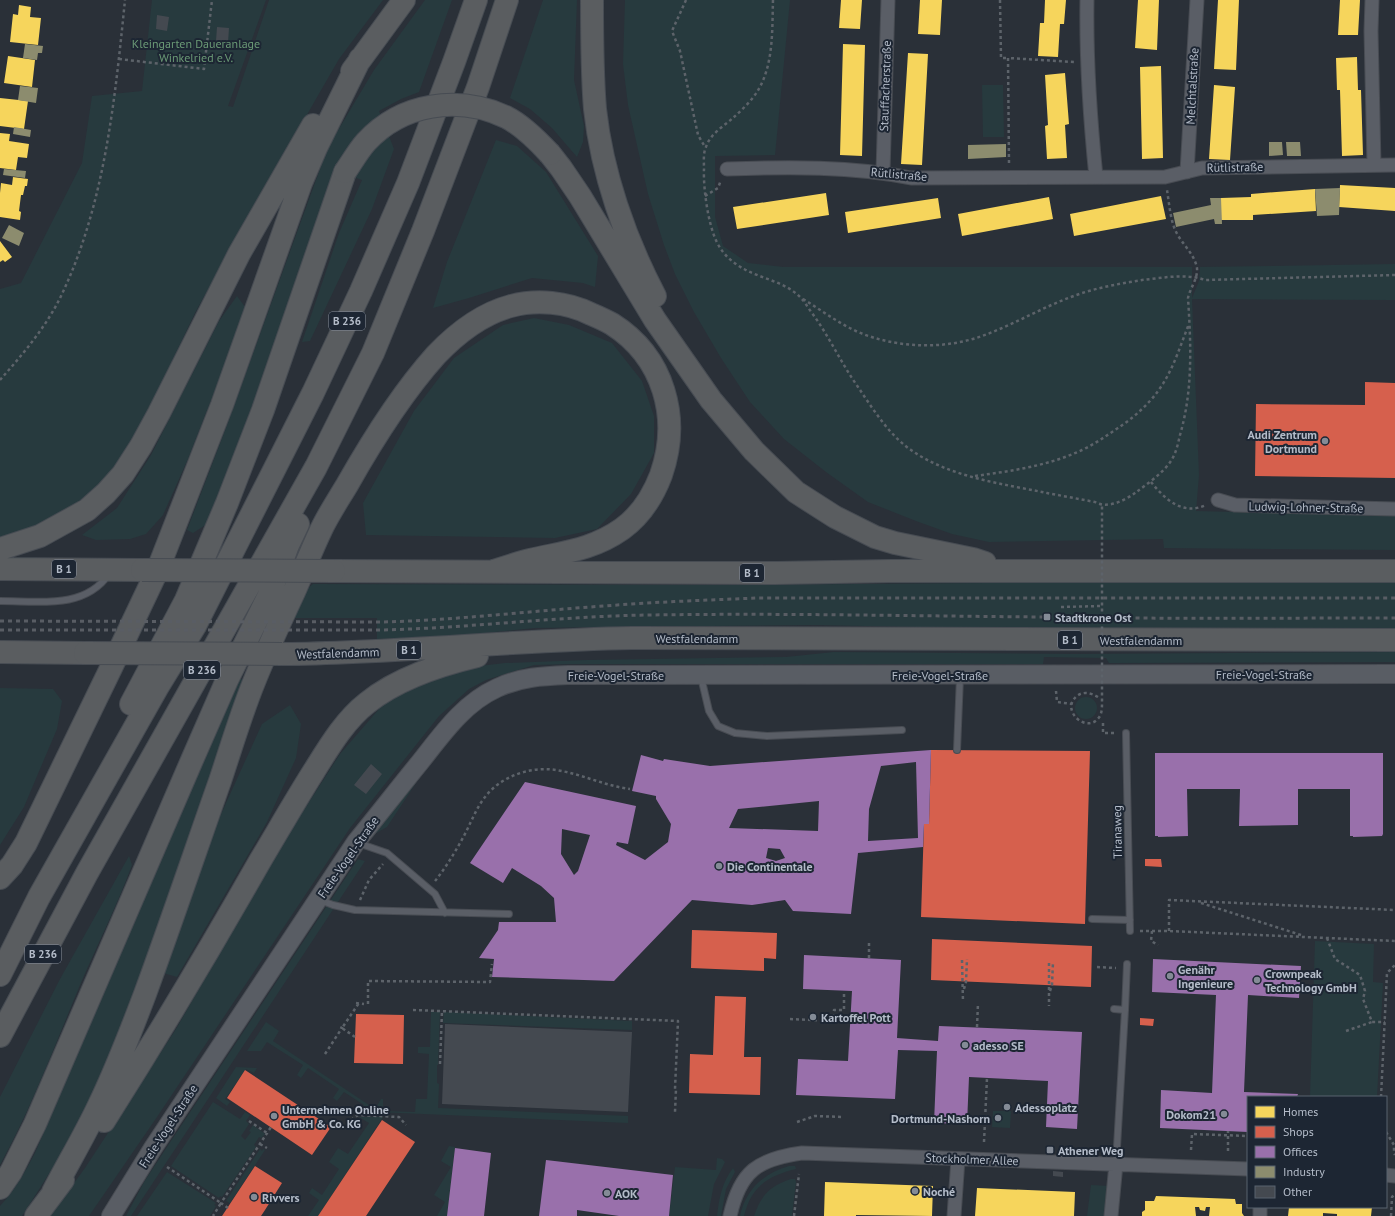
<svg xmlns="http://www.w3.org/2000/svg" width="1395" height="1216" viewBox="0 0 1395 1216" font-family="'PT Sans',sans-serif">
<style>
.green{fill:#273a3e}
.homes{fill:#f6d55c}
.shops{fill:#d6604d}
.offices{fill:#9970ab;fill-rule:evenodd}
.industry{fill:#8c8c6e}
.building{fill:#444950}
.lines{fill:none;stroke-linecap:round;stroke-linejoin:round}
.lane-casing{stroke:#484c53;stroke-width:8}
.street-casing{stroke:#484c53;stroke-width:15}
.secondary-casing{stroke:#484c53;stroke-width:20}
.highway-casing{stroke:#474c53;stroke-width:24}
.path{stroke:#5d636a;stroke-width:2.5;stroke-dasharray:3 3;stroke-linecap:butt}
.lane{stroke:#5a5e66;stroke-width:6}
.street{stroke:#5a5e66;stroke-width:13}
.secondary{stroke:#595d64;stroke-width:18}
.highway{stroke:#5a5d60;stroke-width:22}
.rail{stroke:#595d64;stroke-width:3;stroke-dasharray:4 4;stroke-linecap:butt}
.highway-bridge-casing{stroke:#474c53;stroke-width:24;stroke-linecap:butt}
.path-bridge{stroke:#5d636a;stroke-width:2.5;stroke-dasharray:3 3;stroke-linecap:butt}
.highway-bridge{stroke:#5a5d60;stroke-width:22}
.poi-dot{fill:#848b96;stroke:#1d2633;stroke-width:1.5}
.labels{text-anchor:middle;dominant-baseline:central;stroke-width:4;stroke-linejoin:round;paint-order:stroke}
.shield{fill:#1d2633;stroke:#878f9c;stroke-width:1}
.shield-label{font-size:11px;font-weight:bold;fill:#b4bcc9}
.park-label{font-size:12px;fill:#6b9a76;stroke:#1d2633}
.street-label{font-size:12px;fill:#b4bcc9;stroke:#1d2633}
.poi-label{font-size:12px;font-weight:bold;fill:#b4bcc9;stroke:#1d2633;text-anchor:start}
</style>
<rect width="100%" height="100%" fill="#2a3038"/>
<!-- green -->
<path class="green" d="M152 0H266L228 106 233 107 269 0H383L339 59 244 224 195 313 154 399 120 461 97 487 70 510 41 526 0 541V289L21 283 82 163 92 96 142 91Z
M425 0H452L419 92 401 99 379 111 394 149 372 209 310 341 302 342 339 233 362 180 334 170 253 406 207 524 193 533 187 530 227 425 328 147 374 70Z
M543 0H577L574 80 584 126 583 142 577 157 552 128 530 109 510 98Z
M625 0H790L775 155 715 156V217L723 246 748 263 783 267H1192V298L1199 281 1200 267 1395 264V300L1192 299 1199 475 1196 511 1395 516V550L1164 548 1163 539 989 542 952 534 916 521 868 502 826 472 784 439 750 402 721 358 694 312 675 274 664 245 648 194 628 105 623 64Z
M982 85H1003L1004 137H983Z
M496 140 517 146 546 172 598 256 595 287 583 283 532 278 469 298 433 308 447 262Z
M237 296 245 307 236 337 188 459 163 515 146 534 130 539 96 540 82 535 117 508 151 455 219 321Z
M534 318 569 325 612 343 642 381 654 416V453L631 494 597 529 555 538 366 535 363 503 414 411 454 358 503 325Z
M1395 581V629H1020L815 625 606 627 535 628 455 636 377 639V618H292L303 592 313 584 721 585 1115 582Z
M834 652 1074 654 1395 652V662L1109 663 1106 658 1044 657 1043 664H571L534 665 486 680 469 689 439 716 350 828 157 1117 89 1216H50L85 1168 176 1029 282 844 340 754 386 701 423 677 471 667 505 663 587 660 786 657Z
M237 679H247L112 1056 68 1144 22 1216H0V1206C15 1190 25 1172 35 1153Z
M0 688 53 689 62 701 57 729 40 769 24 807 0 845Z
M1075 708a11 11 0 1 1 22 0a11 11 0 1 1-22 0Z
M290 705 301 724 296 758 267 822 177 977 163 973 216 825 262 724Z
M437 751 387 827 369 837Z
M129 856 132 865C117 906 97 945 80 985 55 1045 32 1107 0 1165V1097L60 979Z
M358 859 365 861 131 1216H126L144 1182 165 1150Z
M1315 941 1374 944 1373 982 1383 983 1377 1097H1310Z
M431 1012H440L438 1065H437V1083L439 1084 438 1108 628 1116V1123L377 1112 376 1113H359L364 1105 344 1092 337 1101 333 1098 339 1089 308 1068 301 1078 297 1075 303 1065 267 1042 261 1051H247L266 1022 279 1031 273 1041 375 1109 381 1099H383V1111L415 1112 416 1099H427L429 1054 418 1053V1047H430Z
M444 1012 632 1021V1030L443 1023Z
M236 1067 257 1068 254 1073 246 1069 225 1099 230 1102 227 1106 216 1098Z
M213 1102 240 1119 245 1112 250 1115 246 1121 249 1124 241 1136 245 1140 251 1132 249 1131 253 1125 265 1134 261 1138 259 1137 254 1145 256 1147 222 1197 220 1196 219 1198 171 1166Z
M993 1111H1011L1010 1128 992 1127Z
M359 1117H383L318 1216H308L319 1200 309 1193 312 1188 322 1195 339 1169 329 1162 338 1148 348 1154 369 1123Z
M449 1146 455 1147 447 1216H437L445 1202 434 1195 451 1167 441 1161Z
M260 1149 262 1151 263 1149 265 1150 230 1203 226 1201Z
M717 1158 722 1159 725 1162 714 1184 708 1216H669L675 1167 716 1170Z
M789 1166H795L796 1169C767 1176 751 1187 744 1216H740C746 1189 764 1173 789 1166Z
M733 1168 735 1172 726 1189 721 1216H717C719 1199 722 1182 733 1168Z
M167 1172 216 1203 214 1205 216 1206 210 1216H137Z
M791 1179H795L796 1182 792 1216H754C761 1195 770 1186 791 1179Z
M1091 1185 1109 1186 1105 1216H1087Z"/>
<!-- homes -->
<path class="homes" d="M841 0H862L860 29 839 28Z
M920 0H942L940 35 918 34Z
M1045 0H1066L1064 24H1060L1058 57 1038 56 1040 23H1044Z
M1138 0H1159L1157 50 1135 48Z
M1218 0H1239L1236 70 1214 69Z
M1340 0H1360L1358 35H1338Z
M19 5 31 7 30 17 41 18 38 45 10 42 13 14 18 15Z
M843 44 865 45 862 156 840 155Z
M908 53 928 54 922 165 901 164Z
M8 56 35 60 32 87 4 83Z
M1357 57 1358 90H1361L1363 155 1342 156 1340 90H1337L1336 58Z
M1161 66 1163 158 1142 159 1140 67Z
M1065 73 1069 124 1065 125 1067 158 1047 159 1045 126 1048 125 1045 75Z
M1214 85 1235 87 1230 160 1209 159Z
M0 98 28 101 24 129 0 126Z
M0 133 10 134 9 141 29 144 27 158 18 157 16 170 0 168Z
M13 177 28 179 27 186H25L23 195H21L19 211 21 212 20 220 0 217V193L1 183 12 185Z
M1340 185 1395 188V211L1339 207Z
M1315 189 1316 211 1253 215V220H1221V198L1251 197V194Z
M826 193 829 215 737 229 733 207Z
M1161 196 1166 219 1074 236 1070 214Z
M1049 197 1053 219 962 236 958 214Z
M938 198 941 218 848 233 845 212Z
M0 241 12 257 5 262 3 260 0 262Z
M825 1182 933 1186 932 1216 856 1215V1216H824Z
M977 1188 1075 1192 1074 1216H975Z
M1156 1196 1235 1199 1236 1204H1242V1213L1244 1216H1209L1210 1207H1206L1205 1211 1200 1210 1199 1207H1195L1196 1216H1142V1212L1145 1210V1201H1154Z
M1289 1207H1372L1371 1216H1337V1214L1323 1213V1216H1288Z"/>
<!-- shops -->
<path class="shops" d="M1365 382 1395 383V478L1255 476 1256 404 1365 405Z
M931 750 1090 751 1085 924 921 917 924 824H929Z
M1145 859H1161L1162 867 1145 866Z
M692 930 777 933 776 959 764 958V971L691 968Z
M932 939 1092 946 1091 987 931 980Z
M715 996 746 997 744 1057H761L760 1095 689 1093 690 1054 713 1055Z
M356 1014 404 1015 403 1064 354 1063Z
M1140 1018 1154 1019 1153 1026 1140 1025Z
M245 1070 331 1127 312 1155 227 1098Z
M382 1120 415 1142 366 1216H318Z
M255 1166 282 1183 265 1210 261 1216H222Z"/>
<!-- offices -->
<path class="offices" d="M931 750 929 824H924L923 847 858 853 851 914 793 911 785 900 752 905 692 900 614 981 492 977 494 959 479 958 498 930 499 922H556L554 898 541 886 512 868 503 883 470 863 525 782 636 806 628 844 617 842 616 845 645 860 668 842 671 824 656 799V796L632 791 641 755 663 761 664 759 710 766ZM916 762 918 838 868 841 869 809 881 766ZM819 801 818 831 729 828 738 809ZM562 829 590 835 578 871 574 875 561 854ZM768 848 780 849 785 858 776 861 766 858Z
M1155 753H1383V834L1382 836 1353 837V836H1350V789H1298V825L1239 826 1240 789H1187L1188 836 1158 837V836H1155Z
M804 955 901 960 897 1038 938 1041 939 1026 1082 1032 1077 1129 1046 1127 1048 1081 969 1077 967 1124 934 1123 937 1051 898 1050 895 1099 796 1095 798 1059 848 1061 852 991 803 989Z
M1153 959 1301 966 1299 998 1248 995 1244 1092 1298 1094 1297 1097H1248V1132L1160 1128 1161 1090 1212 1093 1216 995 1152 992Z
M455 1148 491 1153 484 1216H447Z
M546 1160 673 1175 669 1216H619L577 1210V1216H539Z"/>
<!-- industry -->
<path class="industry" d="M25 44 43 46 42 53H38L37 60 23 58Z
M20 86 38 88 36 103 18 100Z
M14 127 31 130 30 137 13 134Z
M1269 142H1282L1283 155 1269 156Z
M1286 142H1300L1301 156H1287Z
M1006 144V157L968 159V145Z
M4 169 26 171 25 178 3 175Z
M1340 188 1339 215 1317 216 1315 189Z
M1210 198H1221L1222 224H1215L1214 219 1176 227 1173 213 1211 205Z
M9 225 24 233 19 246 2 238Z"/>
<!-- building -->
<path class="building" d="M157 15 169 17 167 31 156 29Z
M217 27 229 28 228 43 216 41Z
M371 764 382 774 366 794 354 785Z
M445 1024 632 1032 628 1112 442 1104Z
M1062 1147H1072V1152L1062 1151Z
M1053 1171 1063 1172V1177L1053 1176Z"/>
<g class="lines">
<defs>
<path id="lane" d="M0 601C38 601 84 610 109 574
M701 677 709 711 718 726 735 733 767 736 902 730
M1126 733 1130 931
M957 750 960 677
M358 843 387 853 435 894 445 913
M320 900 333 905 355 910 509 914
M1092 919 1130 920
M1114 1009 1125 1010 1116 1164
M1125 1010 1127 964"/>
<path id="street" d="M1087 0C1086 60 1090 118 1096 177
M1372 0 1371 31 1374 165
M727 169C787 167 852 166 911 178L1165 177 1202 168 1395 165
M883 172 888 0
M1187 172 1197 0
M1218 500 1235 505 1395 509
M1386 1175 1395 1176
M730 1216C740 1171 758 1159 802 1153L1248 1169
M954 1216 958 1159
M1111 1216 1116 1164
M1260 1216V1207"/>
<path id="secondary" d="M111 1216 153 1148 356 842C378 815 399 788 421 761 443 733 464 703 497 688 520 677 543 676 568 675L1395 674"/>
<path id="highway" d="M592 0C592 37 592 73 595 109 602 173 625 239 655 296
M352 71 404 0
M550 154 561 168 580 196 655 320 711 400 754 451 796 492 835 517 875 537 895 543 973 559 985 563
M0 549 40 536 87 510 106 493 123 474 141 446 159 413 239 254 313 125
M0 569 142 570
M334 571 776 573 890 571H1395
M0 652 85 653
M282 654C399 653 515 640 632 638L1395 640
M131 704 186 600 227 503 263 410 345 172
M0 878 12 865 26 843 111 668 158 569 222 405 301 183 316 148 360 59
M0 975 39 897 157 688 195 626 313 393 361 291 408 183 454 62 476 0
M0 1036 87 873 316 467 373 353 423 231 478 87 507 0
M104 1121C158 1036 210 949 260 861 278 831 295 801 314 771 329 747 345 720 367 703 398 678 439 665 477 656
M0 1188 11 1172 35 1124 192 760 227 680 271 591 288 545 298 524
M53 1192C68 1163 85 1135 99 1105 116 1070 131 1031 145 994 171 923 195 852 220 781 231 748 241 714 254 682 266 652 280 622 294 592 303 572 311 551 321 530 328 515 338 500 347 485 373 439 401 394 436 355 457 333 481 314 511 306 537 299 567 302 591 314 598 317 605 320 612 324 664 357 681 418 661 475 653 496 640 516 622 529 592 550 564 552 530 560 518 563 506 567 494 571
M36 1216 63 1180"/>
</defs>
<!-- lane casing -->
<use href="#lane" class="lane-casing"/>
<!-- street casing -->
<use href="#street" class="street-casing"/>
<!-- secondary casing -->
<use href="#secondary" class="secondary-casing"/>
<!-- highway casing -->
<use href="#highway" class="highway-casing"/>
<!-- path -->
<path class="path" d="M686 0 672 31 680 51 698 135 705 147
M773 0C772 30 774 65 757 92 751 101 742 110 734 117 724 126 710 134 706 147 703 153 704 162 704 169 703 189 709 234 721 249 726 257 736 265 744 269 762 279 786 282 801 298 805 302 808 308 812 313 829 336 841 363 858 387 873 409 889 435 911 450 949 477 1003 484 1047 493 1063 496 1079 499 1095 502 1107 509 1124 501 1135 493 1147 484 1162 474 1171 461 1176 453 1178 444 1180 435 1193 390 1191 345 1188 298 1190 288 1198 279 1197 268 1194 252 1179 242 1174 227 1170 216 1169 202 1167 190
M1000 0 1001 58H1008
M119 59 204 69 212 0
M1009 163 1008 58 1074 62
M705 196 718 188 721 180
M803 299C821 310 838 323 858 332 896 348 943 350 982 336 1013 325 1041 308 1071 297 1094 288 1118 284 1142 280 1162 278 1186 273 1205 280L1395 275
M0 380C23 354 47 326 62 294 105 203 115 99 125 0
M975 476C1011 471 1048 466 1082 450 1095 444 1106 436 1118 428 1133 418 1148 405 1158 391 1173 371 1180 346 1189 324
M1151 482C1165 499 1182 516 1206 505
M1061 607 1101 606
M1056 691 1057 702 1072 704
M1103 723V733H1115
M435 881C447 866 457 849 466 832 472 820 477 807 485 797 501 776 531 766 556 770 582 774 605 786 630 789
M360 900 369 880 383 864
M1201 903 1301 935
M1140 931H1169L1395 941
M1152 931 1151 941 1158 945
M1169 931V900L1395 910
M1327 938 1335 959 1360 975 1365 991 1363 999 1372 1022H1385
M869 958V940
M962 960 963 1002
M1049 963V1006
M1097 967 1116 968
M964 989 966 982 967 959
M1050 991 1052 985 1053 962
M356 1003 364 1004
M368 1004V981L490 982 492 964
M413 1010 678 1021 675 1089H676L675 1112
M790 1019 834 1021V1010H844V991
M977 1027 978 1003
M1346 1031 1372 1022
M355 1037 342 1028 359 1003
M325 1054 342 1028 340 1027
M440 1064 442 1011
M1381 1097 1387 973 1395 965
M351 1120 358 1115 399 1117 406 1125
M249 1121 267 1133
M797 1122 815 1116 844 1117
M1386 1132 1394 1145V1153L1395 1155
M984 1142 987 1078
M260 1144 267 1148
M1191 1150 1192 1134 1248 1136
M1228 1151V1131
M167 1167 221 1203 213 1216
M228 1208 221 1203 271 1127
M794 1216 799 1174
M1391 1216 1392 1197 1395 1194"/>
<!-- lane -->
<use href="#lane" class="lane"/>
<!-- street -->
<use href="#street" class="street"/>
<!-- secondary -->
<use href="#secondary" class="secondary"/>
<!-- highway -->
<use href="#highway" class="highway"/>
<!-- rail -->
<path class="rail" d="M0 621 383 622C457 620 530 611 604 606 655 602 707 600 758 598H1395
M0 630H381C471 628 560 616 650 615 781 613 912 616 1043 617 1160 619 1278 618 1395 618"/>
<defs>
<path id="highway-bridge" d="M345 172C352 162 358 151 366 142 402 103 458 95 506 117 522 125 538 141 550 154
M142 570 334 571
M85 653 282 654"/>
</defs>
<!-- highway-bridge casing -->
<use href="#highway-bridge" class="highway-bridge-casing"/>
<!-- path-bridge -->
<path class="path-bridge" d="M1098 697C1091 693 1083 691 1077 696 1059 710 1088 736 1100 716 1102 712 1102 707 1102 703V506"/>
<!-- highway-bridge -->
<use href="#highway-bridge" class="highway-bridge"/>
</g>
<!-- markers -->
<g class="poi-dot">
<circle cx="1325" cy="441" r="4"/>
<rect x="1043" y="613" width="8" height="8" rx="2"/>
<circle cx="719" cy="866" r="4"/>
<circle cx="1170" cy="976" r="4"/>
<circle cx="1257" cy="980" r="4"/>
<circle cx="813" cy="1017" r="4"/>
<circle cx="965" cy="1045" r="4"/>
<circle cx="1007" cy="1107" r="4"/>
<circle cx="1224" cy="1114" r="4"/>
<circle cx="274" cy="1116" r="4"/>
<circle cx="998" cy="1118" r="4"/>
<rect x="1046" y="1146" width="8" height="8" rx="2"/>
<circle cx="915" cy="1191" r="4"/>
<circle cx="607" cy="1193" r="4"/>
<circle cx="254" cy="1197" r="4"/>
</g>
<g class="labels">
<!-- shield labels -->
<g class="shield">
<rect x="329" y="312" width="36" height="18" rx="3"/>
<rect x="52" y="560" width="24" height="18" rx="3"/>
<rect x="740" y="564" width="24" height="18" rx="3"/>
<rect x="1058" y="631" width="24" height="18" rx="3"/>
<rect x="397" y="641" width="24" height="18" rx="3"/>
<rect x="184" y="661" width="36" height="18" rx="3"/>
<rect x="25" y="945" width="36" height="18" rx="3"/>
</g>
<g class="shield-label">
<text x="347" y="321">B 236</text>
<text x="64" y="569">B 1</text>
<text x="752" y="573">B 1</text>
<text x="1070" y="640">B 1</text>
<text x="409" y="650">B 1</text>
<text x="202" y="670">B 236</text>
<text x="43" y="954">B 236</text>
</g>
<!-- park labels -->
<g class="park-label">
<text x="196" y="43">Kleingarten Daueranlage<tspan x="196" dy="14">Winkelried e.V.</tspan></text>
</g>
<!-- street labels -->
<g class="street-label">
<text transform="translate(885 86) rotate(-88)">Stauffacherstraße</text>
<text transform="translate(1192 86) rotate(-87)">Melchtalstraße</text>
<text transform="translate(1235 167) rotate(-1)">Rütlistraße</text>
<text transform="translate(899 174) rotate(5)">Rütlistraße</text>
<text transform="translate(1306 507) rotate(1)">Ludwig-Lohner-Straße</text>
<text x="697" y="638">Westfalendamm</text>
<text x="1141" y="640">Westfalendamm</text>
<text transform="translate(338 653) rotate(-2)">Westfalendamm</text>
<text x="1264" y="674">Freie-Vogel-Straße</text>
<text x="616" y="675">Freie-Vogel-Straße</text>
<text x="940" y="675">Freie-Vogel-Straße</text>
<text transform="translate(1117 832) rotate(-91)">Tiranaweg</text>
<text transform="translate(348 857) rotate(-55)">Freie-Vogel-Straße</text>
<text transform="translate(168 1126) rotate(-57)">Freie-Vogel-Straße</text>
<text transform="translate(972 1159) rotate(2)">Stockholmer Allee</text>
</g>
<!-- poi labels -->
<g class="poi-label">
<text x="1317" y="434" text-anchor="end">Audi Zentrum<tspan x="1317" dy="14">Dortmund</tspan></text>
<text x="1055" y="617">Stadtkrone Ost</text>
<text x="727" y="866">Die Continentale</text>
<text x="1178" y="969">Genähr<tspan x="1178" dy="14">Ingenieure</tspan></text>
<text x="1265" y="973">Crownpeak<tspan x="1265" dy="14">Technology GmbH</tspan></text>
<text x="821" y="1017">Kartoffel Pott</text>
<text x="973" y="1045">adesso SE</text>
<text x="1015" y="1107">Adessoplatz</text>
<text x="282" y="1109">Unternehmen Online<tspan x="282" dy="14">GmbH &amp; Co. KG</tspan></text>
<text x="1216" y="1114" text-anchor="end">Dokom21</text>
<text x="990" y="1118" text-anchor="end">Dortmund-Nashorn</text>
<text x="1058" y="1150">Athener Weg</text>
<text x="923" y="1191">Noché</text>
<text x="615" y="1193">AOK</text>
<text x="262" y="1197">Rivvers</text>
</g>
</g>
<!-- legend -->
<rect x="1247" y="1096" width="140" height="112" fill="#1d2633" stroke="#59626f"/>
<rect x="1255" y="1106" width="20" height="12" fill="#f6d55c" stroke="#59626f"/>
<text x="1283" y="1116" font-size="12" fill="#b4bcc9">Homes</text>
<rect x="1255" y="1126" width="20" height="12" fill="#d6604d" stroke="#59626f"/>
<text x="1283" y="1136" font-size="12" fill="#b4bcc9">Shops</text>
<rect x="1255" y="1146" width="20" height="12" fill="#9970ab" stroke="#59626f"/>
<text x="1283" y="1156" font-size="12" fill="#b4bcc9">Offices</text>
<rect x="1255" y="1166" width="20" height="12" fill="#8c8c6e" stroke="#59626f"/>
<text x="1283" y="1176" font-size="12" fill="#b4bcc9">Industry</text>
<rect x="1255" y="1186" width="20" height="12" fill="#444950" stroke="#59626f"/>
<text x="1283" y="1196" font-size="12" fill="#b4bcc9">Other</text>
</svg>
